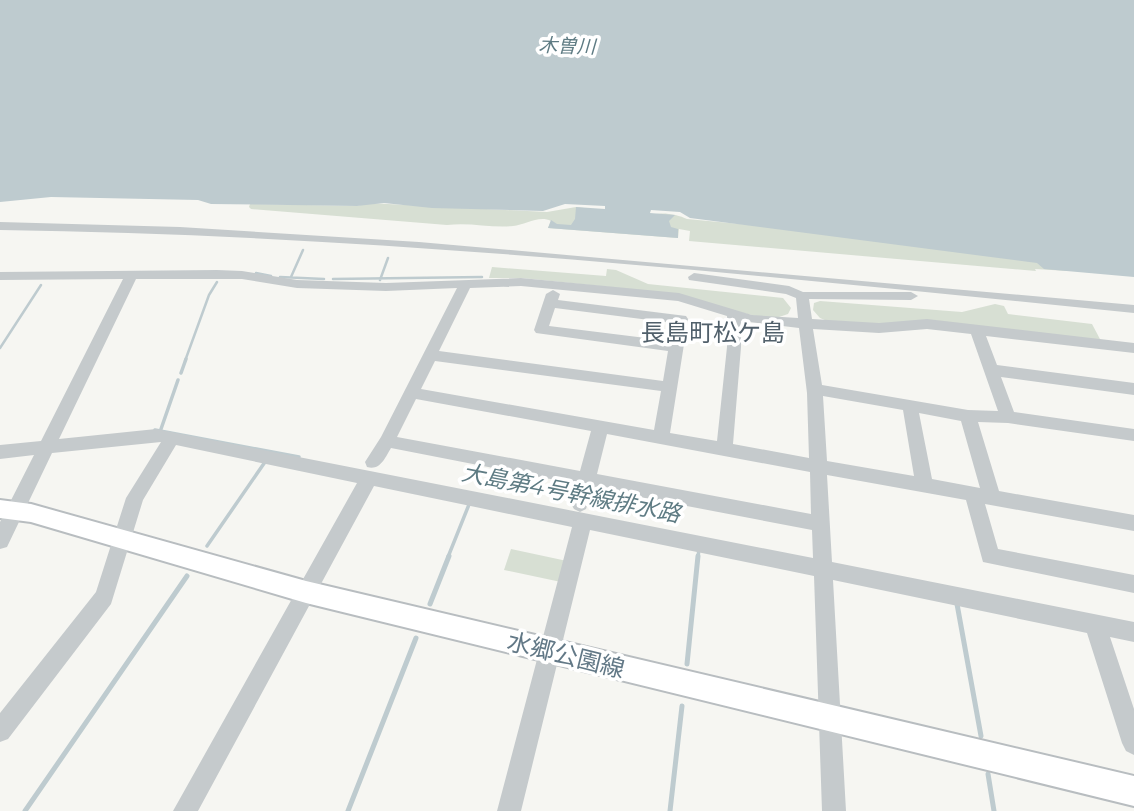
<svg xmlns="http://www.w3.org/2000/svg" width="1134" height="811" viewBox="0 0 1134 811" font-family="Montserrat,'Noto Sans JP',sans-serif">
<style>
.green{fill:#d7dfd3}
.water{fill:#becbcf}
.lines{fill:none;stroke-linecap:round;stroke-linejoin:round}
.stream-far2{stroke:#becbcf;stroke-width:2.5}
.stream-far1{stroke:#becbcf;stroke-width:3.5}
.stream{stroke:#becbcf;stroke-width:5}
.major-casing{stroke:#b8bdc0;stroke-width:4}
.minor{fill:#c5cacc;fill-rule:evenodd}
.major{fill:#fff;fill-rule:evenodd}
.labels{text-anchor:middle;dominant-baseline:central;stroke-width:7;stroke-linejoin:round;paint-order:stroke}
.far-water-label{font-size:19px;font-style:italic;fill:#5e7b83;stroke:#fff}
.water-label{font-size:23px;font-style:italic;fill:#5e7b83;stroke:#fff}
.quarter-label{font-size:24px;fill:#51606b;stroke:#fff}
.near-street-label{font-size:24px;fill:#627886;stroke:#fff}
</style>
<rect width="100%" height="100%" fill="#f6f6f2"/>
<!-- green -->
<path class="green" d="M368 203 547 212 576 207 649 216C659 211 677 214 687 219L1032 252 1068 271 1035 269 1036 271 689 241 690 231 679 229 678 238 548 228 551 221C539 215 525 225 513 226 491 228 469 222 447 225L251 209 249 207 250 204 357 206Z
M492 267 606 276 607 269 616 270 648 284 783 298 791 308 788 314 773 319 756 316 648 291 522 278H489Z
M820 301 962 312 995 304 1004 306 1008 314 1092 324 1101 341 930 320 866 326 827 321 820 318 813 310 814 303Z
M511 549 567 561 561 582 504 570Z"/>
<!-- water -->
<path class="water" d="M0 0H1134V277L1044 269 1037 263 690 218 680 212 651 210 650 213 675 215 669 221 671 227 678 229V238L548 228 551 220 557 224 571 225 575 219 576 207 605 209V206L565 204 543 211 432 208 384 203 357 206 211 204 198 200 51 197 0 202Z"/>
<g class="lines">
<!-- stream-far2 -->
<path class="stream-far2" d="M256 273 271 276
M280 277 324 279
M291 277 303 250
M333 279 482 277
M380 280 388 258
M0 348 41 285
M185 361 209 295 217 282"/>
<!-- stream-far1 -->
<path class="stream-far1" d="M181 373 186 359
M161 429 178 380
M155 430 299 457
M207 546 265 462
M448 557 470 502
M698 557 699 549"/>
<!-- stream -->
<path class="stream" d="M430 604 449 556
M957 604 981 736
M687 664 698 556
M988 774 994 811
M25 811 187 576
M348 811 416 638
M670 811 682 706"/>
<defs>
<path id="major" d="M0 500 31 504 306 581 1134 776V806L306 603 31 522 0 518Z"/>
</defs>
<!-- major casing -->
<use href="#major" class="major-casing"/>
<!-- minor -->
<path class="minor" d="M0 222 180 227 419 242 1134 305V313C757 275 379 235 0 230Z
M217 270 242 271 297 280 386 283 521 278 679 293 752 315 798 318 796 298 786 294 689 280 688 277 694 273 789 286 803 292H911L918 296 911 300 809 299 812 319 879 323 927 319 1134 343V353L986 336 997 365 1134 383V395L1001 377 1014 412 1134 429V441L1008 423 978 422 999 491 1134 515V531L985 504 998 549 1134 575V593L983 562 966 500 827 475 832 562 1134 622V642L1110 637 1134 709V755L1126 751 1122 743 1087 633 833 580 846 811H822L814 576 590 530 521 811H497L572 527 374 486 198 811H173L357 483 176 445 143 500 111 604 8 739 0 742V713L96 592 126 498 161 442 52 453 7 547 0 549V522L34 455 0 459V445L41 441 123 279 0 280V272ZM136 279H242L297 288 386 291 457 288 381 437 365 462 367 467C380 471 385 458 391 448L576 484 571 504 574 509 580 512 586 509 593 488 812 530 813 558 156 429 59 439ZM521 286 678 301 727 316V347L717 441 670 433 688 319 686 316 558 300 560 294 553 290 546 294 534 330 536 333 668 351 663 381 439 351 470 288ZM555 308 673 323 670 341 549 326ZM741 321 799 328 807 393 809 458 733 444 741 347ZM813 329 879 333 927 329 971 334 998 411 968 410 822 385ZM435 361 661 391 654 430 421 389ZM823 396 903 410 914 476 827 461ZM416 399 591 431 580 471 397 437ZM919 413 961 421 980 488 932 479ZM607 434 810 472 811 514 597 474Z"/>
<!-- major -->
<use href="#major" class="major"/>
</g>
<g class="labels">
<!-- far-water labels -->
<g class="far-water-label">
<text transform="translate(567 46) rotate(2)">木曽川</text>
</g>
<!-- water labels -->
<g class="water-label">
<text transform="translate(571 493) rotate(11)">大島第4号幹線排水路</text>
</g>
<!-- quarter labels -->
<g class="quarter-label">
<text x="713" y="332">長島町松ケ島</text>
</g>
<!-- near-street labels -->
<g class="near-street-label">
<text transform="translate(566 655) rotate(14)">水郷公園線</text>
</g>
</g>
</svg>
